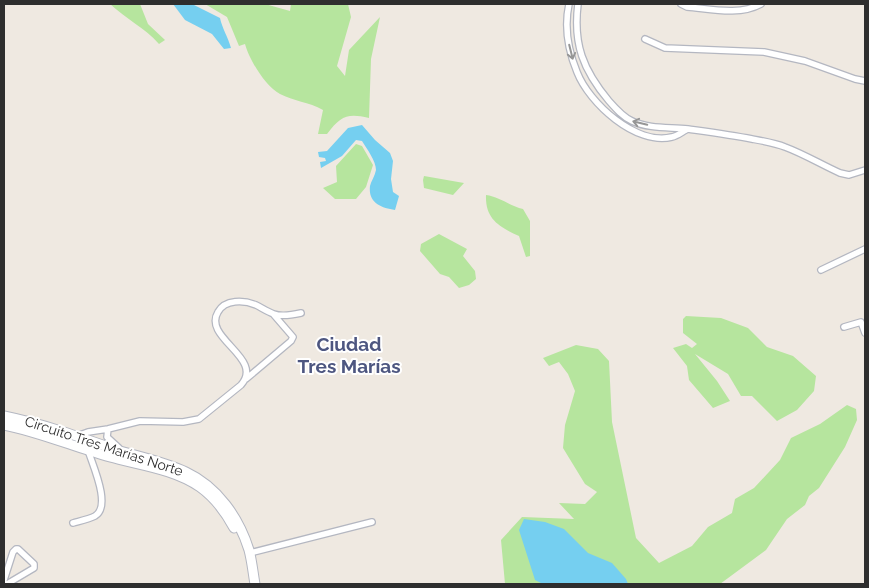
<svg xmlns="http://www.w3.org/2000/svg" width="869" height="588" viewBox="0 0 869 588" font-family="Raleway,sans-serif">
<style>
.green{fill:#b6e59e}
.water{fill:#75cff0}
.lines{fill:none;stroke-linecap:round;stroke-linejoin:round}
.street-casing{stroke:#b4b7c1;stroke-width:8}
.secondary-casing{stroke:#b4b7c1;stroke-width:11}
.street{stroke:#fff;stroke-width:5.5}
.secondary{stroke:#fff;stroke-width:9}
.oneway{stroke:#969696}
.labels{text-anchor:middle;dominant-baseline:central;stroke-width:4;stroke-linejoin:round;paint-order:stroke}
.street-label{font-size:14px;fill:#2e2e2e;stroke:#fff}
.district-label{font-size:19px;font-weight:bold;fill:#4d5680;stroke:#fff}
</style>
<rect width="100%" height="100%" fill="#efe9e1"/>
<!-- green -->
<path class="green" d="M110 4H140L148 24 165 40 159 44C145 28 126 19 110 4Z
M205 4H265L290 11 291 4H348L351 17 337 66 345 76 349 50 380 17 371 59 369 118C347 113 341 116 327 134H318L323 110C309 102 293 101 280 94 265 86 249 59 245 44L239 46 227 17Z
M356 144 362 146 373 165 366 187 356 199H335L323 188 337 182 336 166Z
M424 176 464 183 453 195 424 188 423 180Z
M486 195C500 197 510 206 523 209L530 221V256L526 257 519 236C499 227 485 219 486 195Z
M439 234 467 249 463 256 475 271 476 279 469 285 459 288 449 277 440 274 420 251 421 244Z
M686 316 721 318 748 328 767 347 793 356 816 376 814 391 797 410 777 421 752 396H741L728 374 695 354 717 381 730 401 713 408 689 380 687 366 673 348 686 344 692 348 697 344 683 333V319Z
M576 345 598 349 609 361 612 422 636 538 659 563 692 546 708 527 732 513 735 499 754 488 780 460 791 438 820 424 847 405 856 409 857 420 845 447 819 488 809 496 805 505 787 519 766 550 720 584H505L501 540 522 517 574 519 559 503 585 504 597 492 585 484 563 448 565 425 575 391 568 374 559 362 549 366 543 358Z"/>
<!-- water -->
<path class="water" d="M173 4H192L220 18C222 28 228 37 231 48L224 49 212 34 185 20Z
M362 125 375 140 390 153 393 161 391 179 393 192 399 196 395 210C381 208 368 203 370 186 371 181 375 176 376 170 376 161 367 149 362 141L356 140 342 156 321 168 320 162 326 161 325 158 319 157 318 152 327 151 348 128Z
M524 519 545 522 564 529 588 553 612 563 626 579 628 584H543L535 580 519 530Z"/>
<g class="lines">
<defs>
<path id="street" d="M569 4C564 27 568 50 577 72 589 103 636 146 672 137 677 136 682 132 686 130
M578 4C573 44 583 70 609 101 616 109 623 117 632 121 649 129 670 127 688 129 709 132 731 135 752 139 763 141 775 143 785 147 804 154 822 165 840 173L849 175 865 170
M681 4 687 7C711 9 739 16 761 4
M645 39 665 48 764 52 805 61 855 79 865 81
M821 270 865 249
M844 327 861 322 865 333
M246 379 291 341 293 337 274 315
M108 429 107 437 119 448
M77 436 88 432 108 429 140 421 183 422 199 419 241 385C265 358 202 338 218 312 225 299 244 300 256 305 262 308 268 312 274 314 282 317 292 315 301 313
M73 523C80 521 89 519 95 516 112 506 92 464 88 450
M250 553 372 522
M4 580 13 552 16 549H18L34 564V568L7 584"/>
<path id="secondary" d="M4 416C43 424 80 437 117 450 140 457 165 462 186 472 218 487 239 518 249 550 252 561 253 573 255 584
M4 425C40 432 74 447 110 457 139 465 174 469 200 487 214 497 226 513 234 528"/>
</defs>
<!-- street casing -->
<use href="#street" class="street-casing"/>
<!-- secondary casing -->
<use href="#secondary" class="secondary-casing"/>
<!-- street -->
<use href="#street" class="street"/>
<!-- secondary -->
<use href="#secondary" class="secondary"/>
</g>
<!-- one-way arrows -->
<defs><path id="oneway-shaft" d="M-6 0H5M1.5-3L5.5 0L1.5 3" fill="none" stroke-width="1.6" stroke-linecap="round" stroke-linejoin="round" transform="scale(1.25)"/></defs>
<g class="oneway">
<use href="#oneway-shaft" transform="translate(571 52) rotate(76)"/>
<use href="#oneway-shaft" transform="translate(640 123) rotate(-166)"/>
</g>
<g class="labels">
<!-- street labels -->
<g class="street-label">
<text transform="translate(104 446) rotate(18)">Circuito Tres Marías Norte</text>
</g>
<!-- district labels -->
<g class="district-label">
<text x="349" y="344">Ciudad<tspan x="349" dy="22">Tres Marías</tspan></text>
</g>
</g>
<!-- border -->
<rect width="869" height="588" fill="none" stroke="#2e2e2e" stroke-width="10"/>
</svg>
